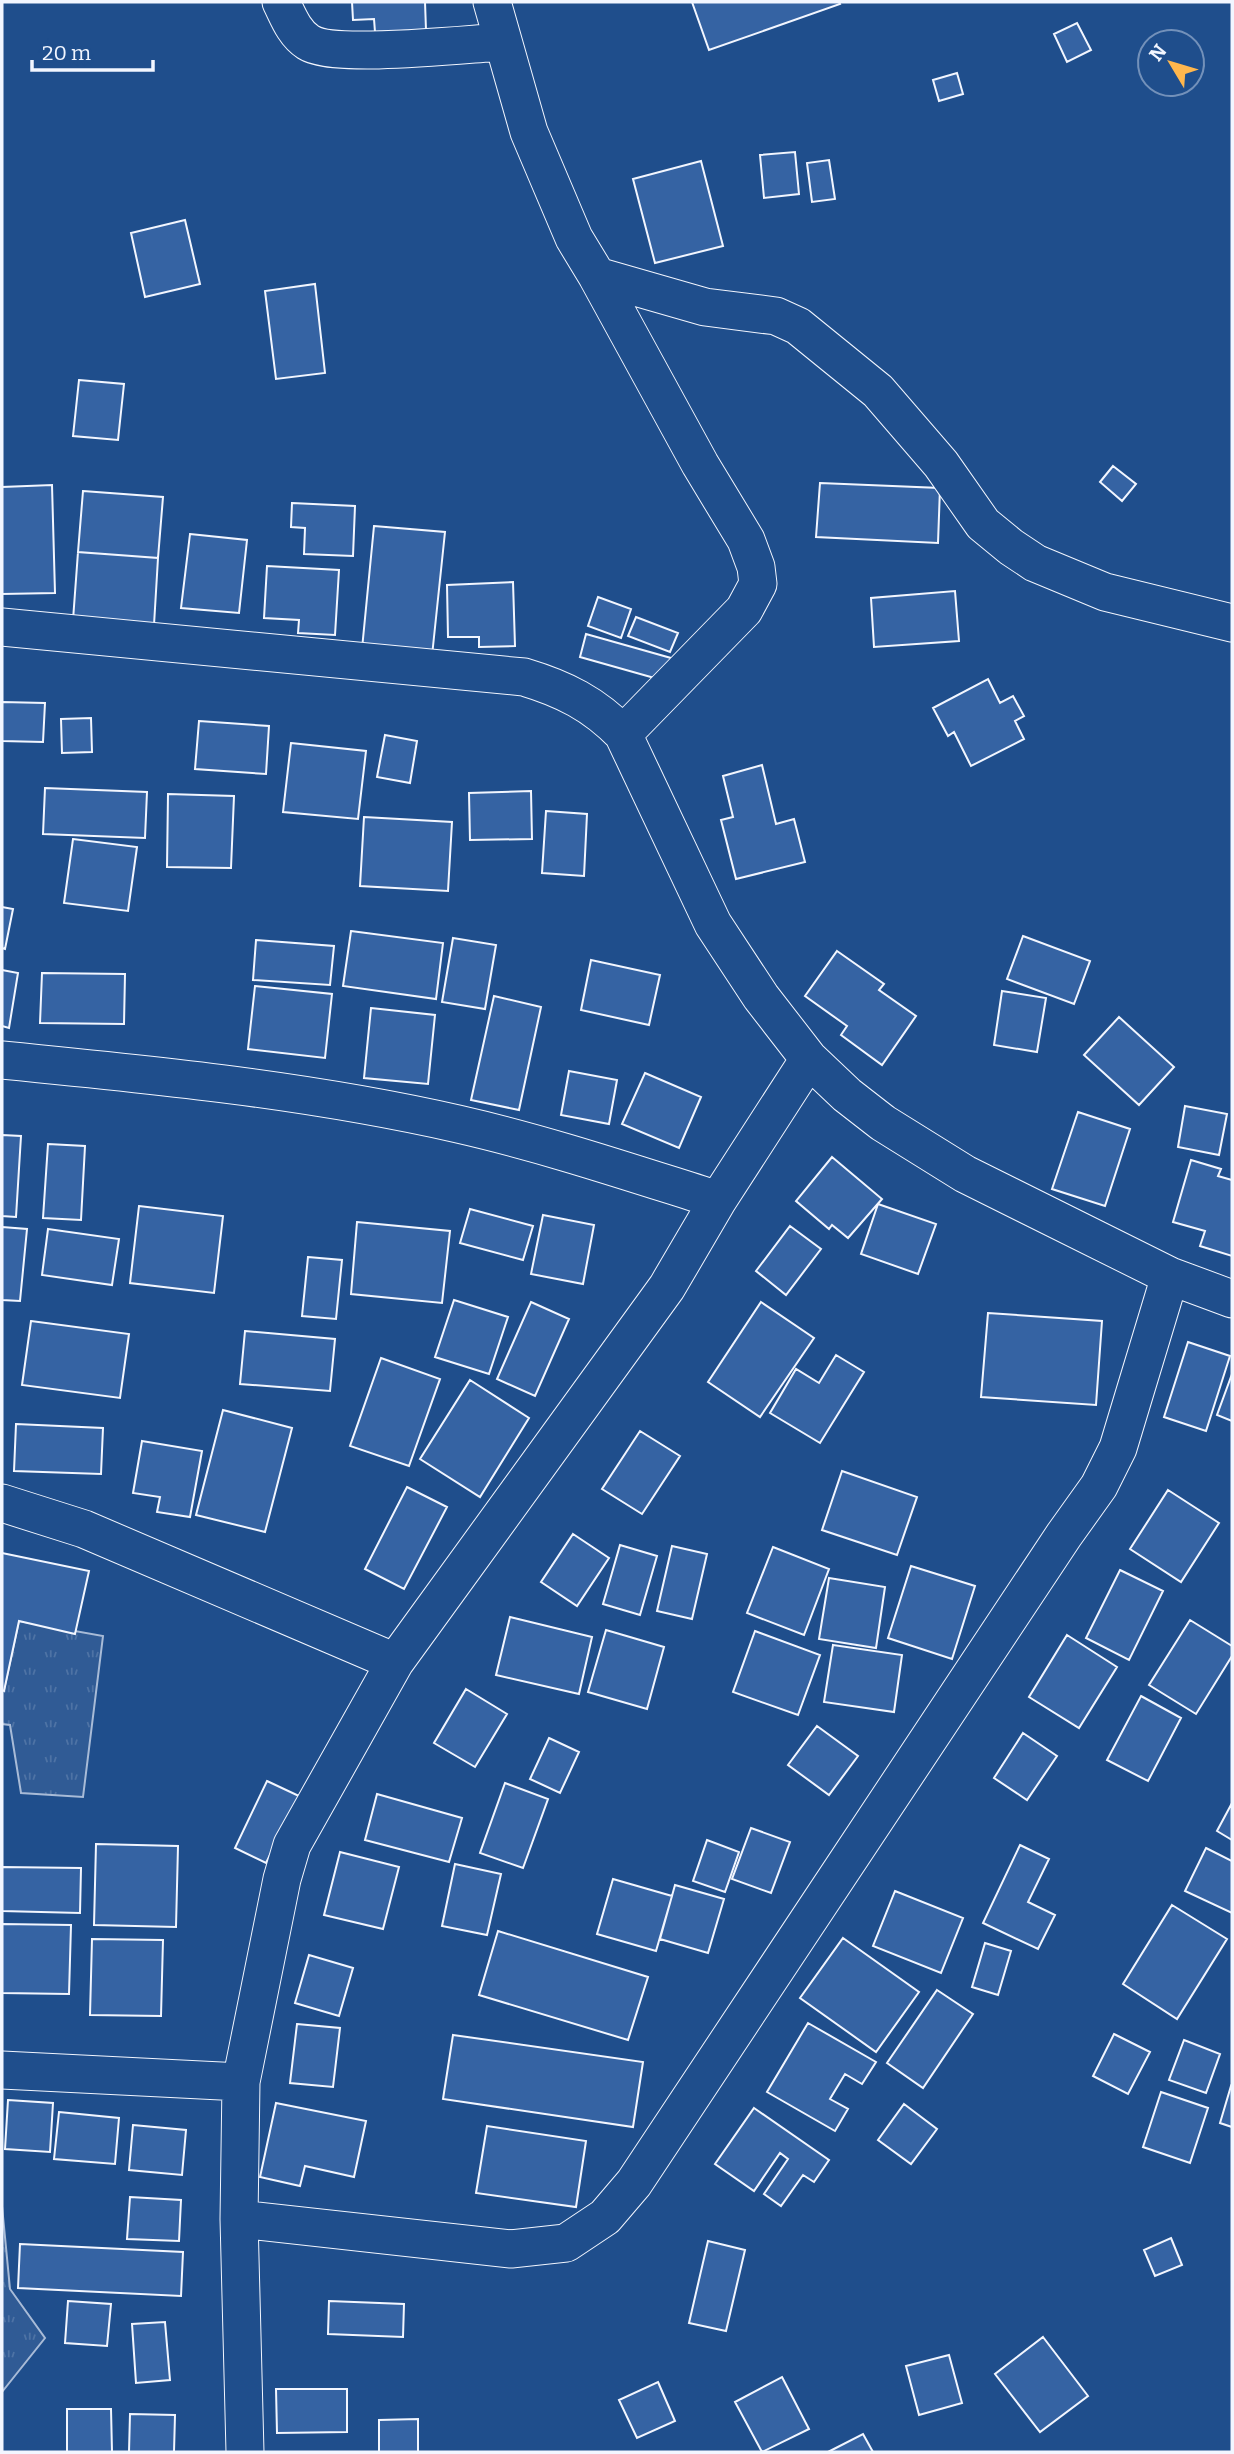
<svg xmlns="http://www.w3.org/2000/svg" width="1234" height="2454" viewBox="0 0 1234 2454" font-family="Bitter,serif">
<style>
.park{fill:url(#park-tufts);stroke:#a8bbd7;stroke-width:2}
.building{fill:#3563a3;stroke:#f2f6ff;stroke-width:2}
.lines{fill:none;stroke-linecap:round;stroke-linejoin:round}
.street-casing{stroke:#f2f6ff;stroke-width:39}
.street{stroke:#1f4e8c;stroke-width:37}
</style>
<defs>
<pattern id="park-tufts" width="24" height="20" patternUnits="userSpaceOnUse" patternTransform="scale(1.75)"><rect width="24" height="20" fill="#305b95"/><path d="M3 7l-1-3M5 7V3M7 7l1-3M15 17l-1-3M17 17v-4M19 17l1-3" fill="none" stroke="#4e73a5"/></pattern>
</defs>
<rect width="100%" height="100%" fill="#1f4e8c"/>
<!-- park -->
<path class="park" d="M19 1621 103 1636 83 1797 21 1793 10 1725 2 1724V1690H4Z
M2 2206 10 2289 45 2338 2 2392Z"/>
<!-- building -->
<path class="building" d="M352 2H425L426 30 375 32 374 19 353 20Z
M692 2H839L840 4 709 50Z
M1077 23 1091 50 1067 62 1054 34Z
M957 73 963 94 939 101 933 80Z
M795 152 799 194 764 198 760 155Z
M829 160 835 199 812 202 807 163Z
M701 161 723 246 655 263 633 179Z
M185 220 200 284 145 297 131 233Z
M315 284 325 373 276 379 265 291Z
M79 380 124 384 118 440 73 436Z
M1113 466 1136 484 1122 501 1100 482Z
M820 483 940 488 938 543 816 537Z
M52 485 55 593 2 594V487Z
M83 491 163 497 158 558 78 552Z
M292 503 355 506 353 556 304 554 305 528 291 527Z
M374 526 445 532 432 656 362 649Z
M190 534 247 540 239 613 181 608Z
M78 552 158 558 154 625 73 620Z
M267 566 339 570 335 635 298 633 299 620 264 618Z
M513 582 515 646 479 647V637H448L447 585Z
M955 591 959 641 874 647 871 598Z
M598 597 631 609 621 638 588 626Z
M636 617 678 633 670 652 628 636Z
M586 634 671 658 665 681 580 657Z
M988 679 1000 703 1013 696 1024 716 1015 721 1024 739 971 766 954 732 948 736 933 708Z
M2 702 45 703 43 742 2 741Z
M91 718 92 752 62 753 61 719Z
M199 721 269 726 266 774 195 769Z
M385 735 417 741 410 783 377 777Z
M291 743 366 751 358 819 283 812Z
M762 765 776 824 794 819 805 862 736 879 721 820 733 817 723 776Z
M45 788 147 792 145 838 43 834Z
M531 791 532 839 470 840 469 793Z
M168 794 234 796 231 868 167 867Z
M546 811 587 814 584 876 542 873Z
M364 817 452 822 448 891 360 886Z
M73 839 137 847 128 911 64 903Z
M2 907 13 909 5 949 2 948Z
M351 931 443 943 436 999 343 986Z
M1023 936 1090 961 1074 1004 1007 979Z
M453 938 496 945 485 1009 442 1002Z
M256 940 334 946 330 985 253 980Z
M837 951 884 984 879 990 916 1016 882 1065 841 1035 847 1026 805 996Z
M591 960 660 975 649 1025 581 1010Z
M2 970 18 973 9 1028 2 1026Z
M42 973 125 974 124 1024 40 1023Z
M255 986 332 994 325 1058 248 1049Z
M1002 991 1046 998 1037 1052 994 1045Z
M494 996 541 1007 519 1110 471 1100Z
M371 1008 435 1015 428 1084 364 1078Z
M1119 1017 1174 1067 1139 1105 1084 1055Z
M569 1071 617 1080 609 1124 561 1115Z
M645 1073 701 1097 679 1148 622 1124Z
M1185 1106 1227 1114 1219 1155 1178 1147Z
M1078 1112 1130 1129 1105 1206 1052 1189Z
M2 1135 21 1136 16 1217 2 1216Z
M48 1144 85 1146 81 1220 43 1218Z
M832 1157 882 1199 848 1238 832 1225 829 1229 796 1201Z
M1191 1160 1221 1169 1218 1176 1232 1180V1256L1200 1246 1205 1231 1173 1222Z
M878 1204 936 1224 918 1274 861 1254Z
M139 1206 223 1216 214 1293 130 1283Z
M470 1209 533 1226 523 1260 460 1243Z
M543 1215 594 1225 583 1284 531 1274Z
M357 1222 450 1231 442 1303 351 1294Z
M790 1226 821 1249 786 1295 756 1271Z
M2 1227 27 1229 20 1301 2 1300Z
M48 1229 119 1239 112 1285 42 1275Z
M308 1257 342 1260 336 1319 302 1316Z
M454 1300 508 1317 489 1374 435 1357Z
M531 1302 569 1319 535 1396 497 1379Z
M761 1302 814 1338 760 1417 708 1382Z
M988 1313 1102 1321 1096 1405 981 1397Z
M31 1321 129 1334 120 1398 22 1385Z
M245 1331 335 1339 330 1391 240 1384Z
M1188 1342 1230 1356 1206 1431 1164 1417Z
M836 1355 864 1372 820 1443 770 1413 796 1369 819 1383Z
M381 1358 440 1379 409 1466 350 1446Z
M1232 1374V1421L1217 1415Z
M470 1380 529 1418 480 1497 420 1459Z
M223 1410 292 1428 265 1532 196 1515Z
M16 1424 103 1428 101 1474 14 1471Z
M640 1431 680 1456 642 1514 602 1489Z
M142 1441 202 1451 190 1517 157 1512 160 1497 133 1493Z
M842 1471 917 1497 897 1555 822 1530Z
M407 1487 447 1507 404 1589 365 1569Z
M1168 1490 1219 1523 1181 1582 1130 1549Z
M573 1534 609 1558 577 1606 541 1582Z
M620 1545 657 1556 640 1615 603 1604Z
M672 1546 707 1554 692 1619 657 1611Z
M773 1547 829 1569 804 1635 747 1613Z
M2 1553 89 1571 75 1634 19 1621 4 1691 2 1690Z
M911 1566 975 1586 952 1659 888 1638Z
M1120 1570 1163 1591 1129 1660 1086 1638Z
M829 1578 885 1587 876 1648 819 1639Z
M510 1617 592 1637 579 1694 496 1675Z
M1190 1620 1232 1646V1656L1196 1714 1149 1685Z
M606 1630 664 1647 647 1709 588 1692Z
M755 1631 820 1655 798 1715 733 1692Z
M1067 1635 1117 1667 1079 1728 1029 1697Z
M833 1645 902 1655 894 1712 824 1702Z
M466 1689 507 1714 475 1767 434 1743Z
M1141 1696 1181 1718 1148 1781 1107 1760Z
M817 1726 858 1756 829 1795 788 1765Z
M1023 1733 1057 1756 1027 1800 994 1778Z
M549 1738 579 1752 560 1793 530 1779Z
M267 1781 299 1796 266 1863 235 1848Z
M505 1783 548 1799 523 1868 480 1853Z
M377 1794 462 1818 449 1862 365 1840Z
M1232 1803V1840L1217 1831Z
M751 1828 790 1842 771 1893 732 1879Z
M707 1840 739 1852 725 1892 693 1881Z
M96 1844 178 1846 176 1927 94 1925Z
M1020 1845 1049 1859 1028 1902 1055 1915 1038 1949 983 1923Z
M1206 1848 1232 1861V1913L1185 1891Z
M340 1852 399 1867 383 1929 324 1915Z
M455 1864 501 1874 487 1935 442 1926Z
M2 1867 81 1868 80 1913 2 1911Z
M613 1879 672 1896 656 1951 597 1934Z
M675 1885 724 1899 708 1953 660 1939Z
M895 1891 963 1918 941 1973 873 1946Z
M1172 1905 1227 1939 1177 2019 1123 1984Z
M2 1924 71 1925 69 1994 2 1993Z
M498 1931 648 1977 628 2040 479 1995Z
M843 1938 919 1992 876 2052 800 1998Z
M92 1939 163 1940 161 2016 90 2015Z
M985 1943 1011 1951 998 1995 972 1987Z
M309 1955 353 1968 339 2016 295 2003Z
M937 1990 973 2014 923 2088 887 2063Z
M808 2023 876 2062 862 2084 845 2074 830 2099 848 2109 835 2131 767 2092Z
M297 2024 340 2028 333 2087 290 2083Z
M1114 2034 1150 2052 1128 2094 1093 2076Z
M453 2035 643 2062 633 2127 443 2099Z
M1184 2040 1220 2054 1206 2093 1169 2080Z
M1231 2086 1232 2087V2127L1220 2123Z
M1161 2092 1208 2108 1190 2163 1143 2147Z
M8 2100 53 2103 50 2152 5 2149Z
M276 2103 366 2121 354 2177 305 2166 300 2186 260 2177Z
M904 2104 937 2129 911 2164 878 2140Z
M754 2108 829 2160 814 2182 803 2175 781 2206 764 2194 788 2159 780 2153 754 2191 715 2164Z
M59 2112 119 2118 115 2164 54 2159Z
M133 2125 186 2130 182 2175 129 2170Z
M487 2126 586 2141 576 2207 476 2193Z
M130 2197 181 2200 179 2241 127 2239Z
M1171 2238 1182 2265 1155 2276 1144 2250Z
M708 2241 745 2250 726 2331 689 2323Z
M20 2244 183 2252 181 2296 18 2288Z
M68 2301 111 2304 107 2346 65 2343Z
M329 2301 404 2304 403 2337 328 2334Z
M165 2322 170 2380 136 2383 132 2324Z
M1043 2337 1088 2396 1040 2432 995 2374Z
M949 2355 962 2403 919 2415 906 2366Z
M782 2377 809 2429 762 2452 735 2402Z
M658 2382 675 2421 637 2438 619 2400Z
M276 2389H347V2432L277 2433Z
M67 2409H111L112 2452H67Z
M130 2414 175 2415 174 2452H129Z
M418 2419V2452H379V2420Z
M863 2434 873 2452H828Z"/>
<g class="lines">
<defs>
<path id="street" d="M281 2C288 16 294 33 308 42 333 59 466 44 503 42
M492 2 529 132 574 238 597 276 700 464 746 540 756 567 758 584 744 610 623 734
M597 276 705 307 776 316 798 326 878 391 941 464 983 524 1011 547 1035 563 1105 592 1232 623
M2 627 524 677C564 689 594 704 623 734L713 924 761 997 809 1059 847 1095 883 1123 965 1174 1170 1276 1232 1299
M2 1060C155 1075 308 1090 458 1124 546 1144 632 1173 718 1200
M2 1503 84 1529 395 1662
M2 2070 241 2082 282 1879 292 1845 395 1662 667 1287 718 1200 809 1059
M241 2082 239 2219 245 2452
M239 2219 511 2249 566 2243 605 2217 634 2183 1064 1535 1099 1486 1118 1448 1170 1276"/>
</defs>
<!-- street casing -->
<use href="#street" class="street-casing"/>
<!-- street -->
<use href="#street" class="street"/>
</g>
<!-- border -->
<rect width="1234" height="2454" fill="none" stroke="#f2f6ff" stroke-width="7"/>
<!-- north arrow -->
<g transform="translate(1171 63) rotate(308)"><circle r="33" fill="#1f4e8c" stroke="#7391ba" stroke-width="2"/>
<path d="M0-5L12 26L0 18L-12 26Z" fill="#ffb74d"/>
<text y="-10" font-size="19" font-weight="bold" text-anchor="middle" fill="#f2f6ff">N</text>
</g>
<!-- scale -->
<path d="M32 60v10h121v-10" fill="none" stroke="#f2f6ff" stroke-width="3.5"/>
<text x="42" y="60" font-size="21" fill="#f2f6ff" stroke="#1f4e8c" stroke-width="5" paint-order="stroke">20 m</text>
</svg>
